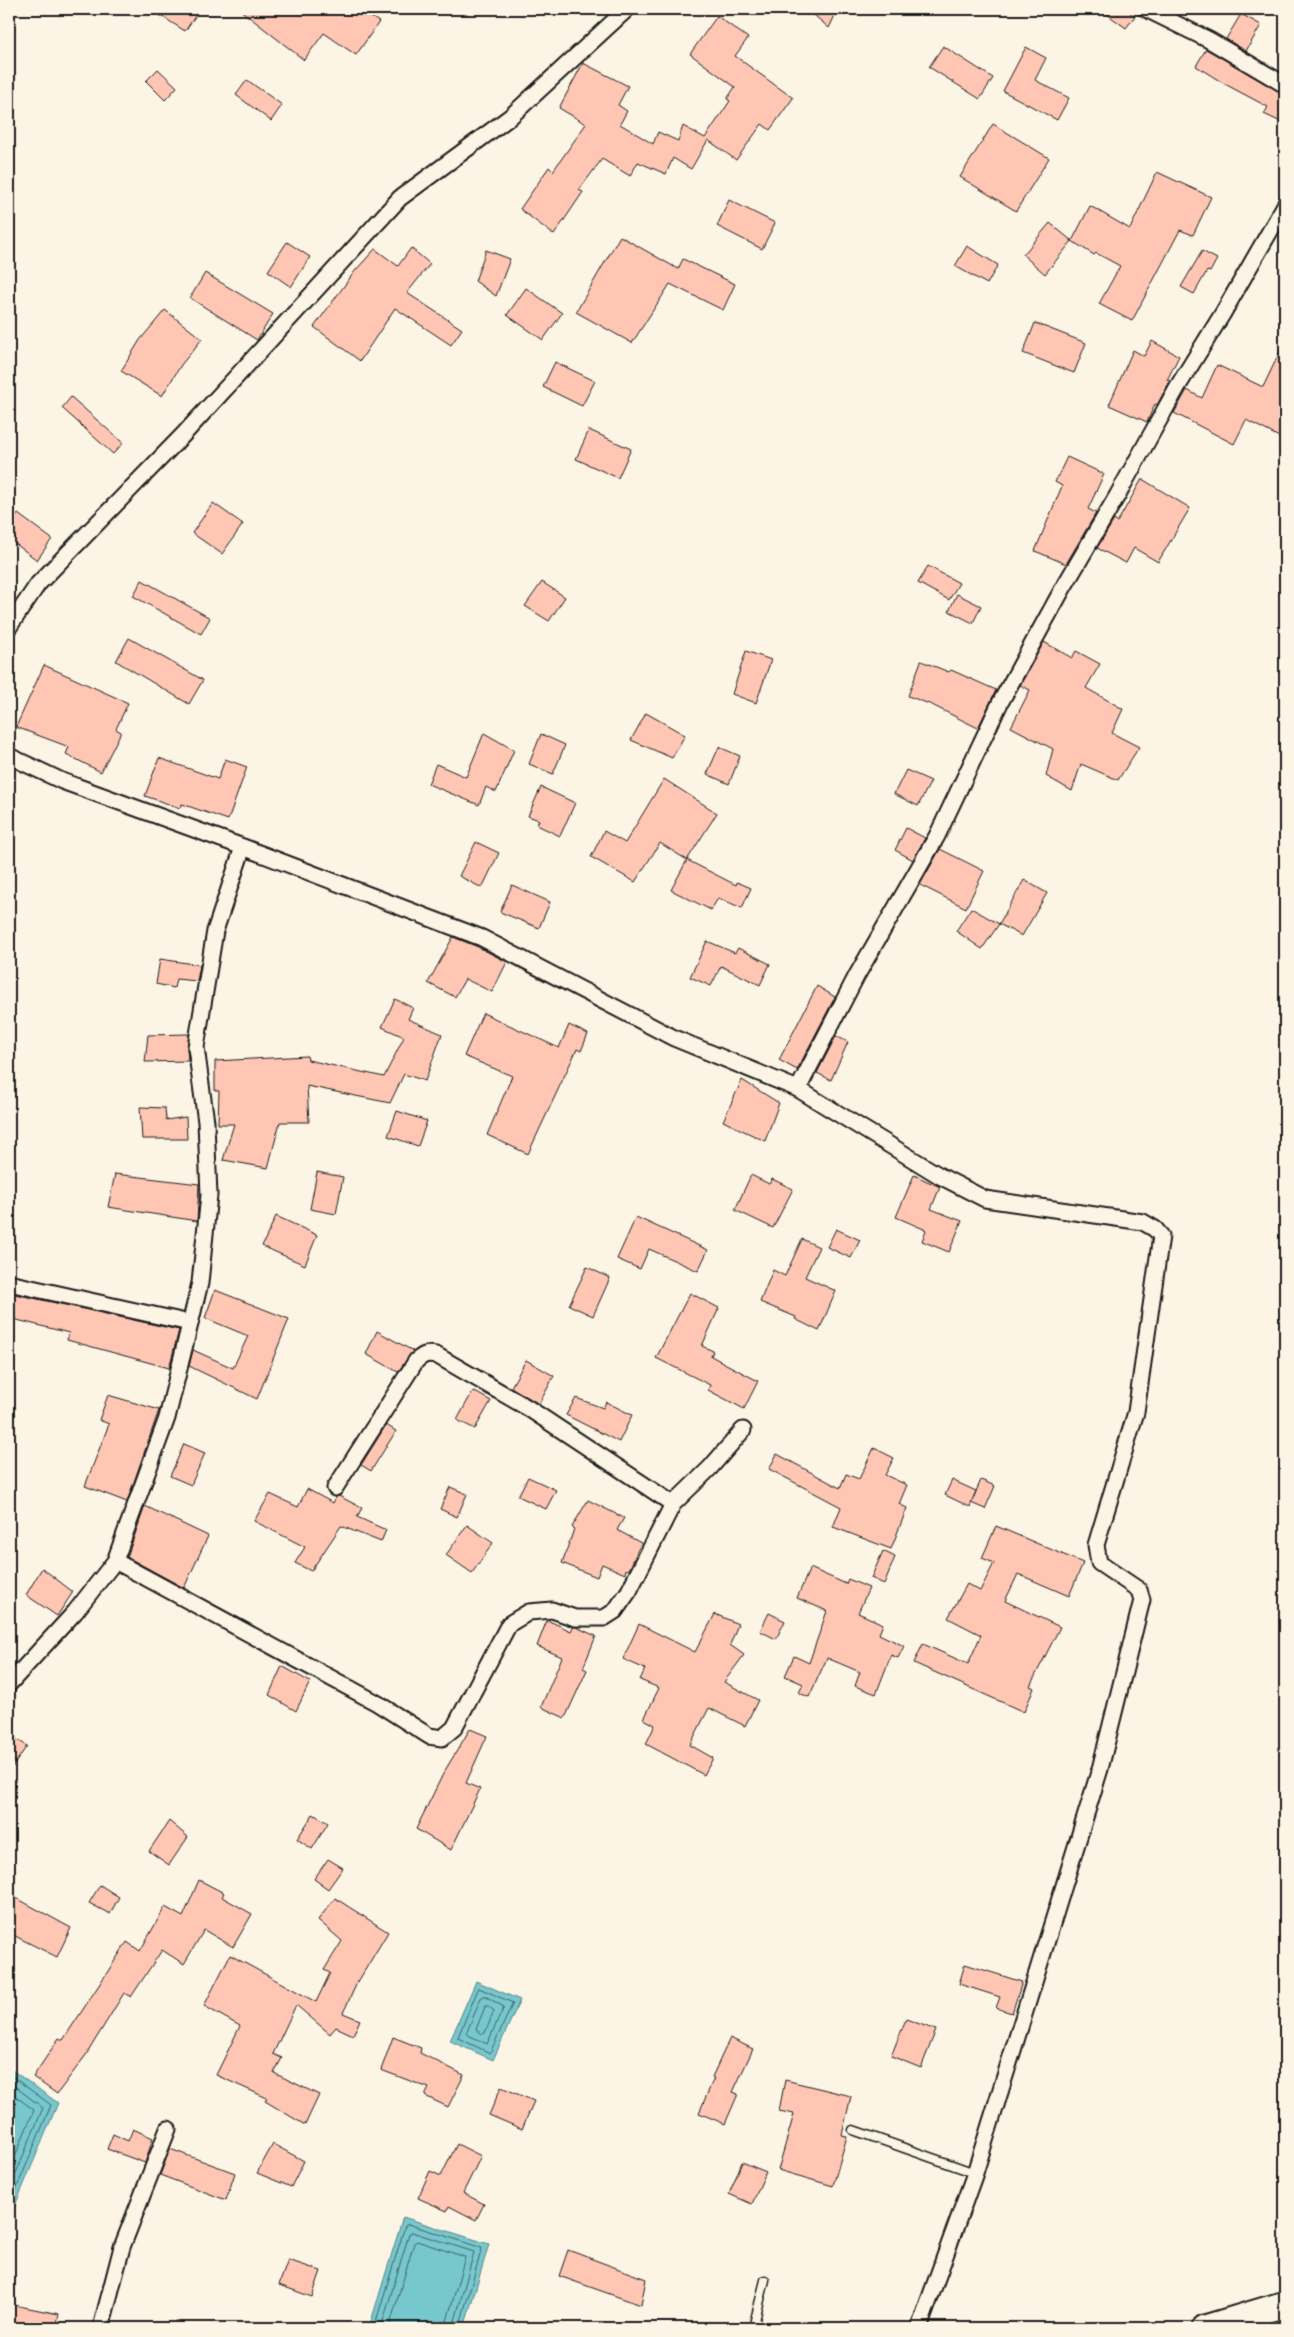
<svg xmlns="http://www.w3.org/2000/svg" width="1294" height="2337" viewBox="0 0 1294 2337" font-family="'Playpen Sans',sans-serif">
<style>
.water{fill:#77c8ce;stroke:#538387}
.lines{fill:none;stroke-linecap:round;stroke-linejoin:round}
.shore{stroke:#406163;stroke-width:1}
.building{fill:#ffc6b4;stroke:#1c1c1c}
.service-casing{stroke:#1c1c1c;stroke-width:11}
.minor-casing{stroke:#1c1c1c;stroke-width:19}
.trunk-casing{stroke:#1c1c1c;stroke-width:29}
.service{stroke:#fcf5e5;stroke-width:8}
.minor{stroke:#fcf5e5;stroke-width:15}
.trunk{stroke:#fcf5e5;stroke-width:25}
</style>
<rect width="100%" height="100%" fill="#fcf5e5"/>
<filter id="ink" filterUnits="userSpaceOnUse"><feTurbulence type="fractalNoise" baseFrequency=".02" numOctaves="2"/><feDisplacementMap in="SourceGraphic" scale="10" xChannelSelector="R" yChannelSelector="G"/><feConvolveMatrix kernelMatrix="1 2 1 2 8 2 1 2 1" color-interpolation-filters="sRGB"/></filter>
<g filter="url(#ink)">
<!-- water -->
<path class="water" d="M476 1981 520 2000 493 2060 450 2041Z
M9 2068 58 2103 9 2220Z
M403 2217 489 2244 464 2328H369Z"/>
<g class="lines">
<!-- shore -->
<path class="shore" d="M479 1988 513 2003 490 2053 458 2038Z
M485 1996 504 2007 487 2044 466 2034 481 1998Z
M488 2006 494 2011 485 2033 482 2034 476 2029 485 2007Z
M9 2074 51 2105 9 2207
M9 2082 43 2108 9 2190
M9 2091 34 2110 9 2171
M374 2328 405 2226 408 2224 482 2248 459 2328
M381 2328 409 2234 412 2232 474 2252 453 2328
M389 2328 414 2243 417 2241 465 2257 445 2328"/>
</g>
<!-- building -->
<path class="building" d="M150 9H200L185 31Z
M239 9H359L379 22 356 55 324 33 304 60Z
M807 9H838L829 28Z
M1100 9H1125L1135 16 1126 28Z
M1241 14 1261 25 1246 51 1226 39Z
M717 16 748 38 735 56 793 98 770 130 762 124 736 160 708 140 691 169 673 158 666 174 638 162 630 176 602 159 579 190 583 192 554 235 520 209 549 167 553 171 586 124 559 108 583 63 628 86 618 105 627 111 620 124 653 144 658 132 678 141 683 126 705 138 730 101 727 99 735 87 690 54Z
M943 46 993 78 980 99 929 67Z
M1026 47 1046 58 1035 80 1069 98 1057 120 1003 91Z
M1206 49 1285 94V124L1264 114 1268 107 1223 83 1196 66Z
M158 69 177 87 165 100 146 81Z
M247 80 282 105 271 121 236 95Z
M993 124 1049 158 1016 211 960 177Z
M1157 172 1211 197 1193 235 1180 230 1132 321 1099 304 1120 266 1096 253 1094 255 1072 241 1090 206 1130 229Z
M729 200 775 223 762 249 717 226Z
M1050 223 1072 241 1045 274 1023 255Z
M620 236 678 269 683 259 735 284 723 310 670 284 632 343 576 312Z
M287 242 310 257 291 287 268 271Z
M967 246 998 265 987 284 955 266Z
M411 248 430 264 407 293 462 329 451 345 395 308 360 361 314 327 355 271 375 249 398 266Z
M486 250 510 259 496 296 475 281Z
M1202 251 1217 259 1210 272 1207 271 1194 294 1181 287Z
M205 273 273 314 257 340 190 298Z
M526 288 562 313 543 340 507 315Z
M165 310 202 339 181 365 162 396 121 371 140 340Z
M1035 323 1086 343 1074 373 1023 353Z
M1152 341 1179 356 1167 380 1170 381 1157 405 1155 404 1147 422 1109 405 1133 350 1144 356Z
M1285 341V440L1246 420 1234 444 1174 413 1187 390 1202 398 1217 365 1263 387Z
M555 362 595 381 582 406 543 387Z
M71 397 123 443 113 454 62 408Z
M589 430 631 449 618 478 576 459Z
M1067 457 1104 474 1088 509 1096 513 1066 564 1035 551 1062 486 1055 482Z
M1142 479 1190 508 1158 562 1134 548 1126 563 1097 548 1114 520 1117 522 1122 514Z
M213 503 243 524 222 554 192 533Z
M18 514 52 539 37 560 9 539V527Z
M928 566 959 583 949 600 918 583Z
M142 580 210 618 201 634 133 596Z
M542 582 565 597 549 621 525 606Z
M957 594 981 606 973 623 949 611Z
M129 638 203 680 189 704 116 661Z
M1044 642 1072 658 1076 651 1100 664 1086 688 1123 709 1112 733 1139 747 1118 780 1081 764 1072 791 1046 776 1053 749 1011 727 1030 690 1020 685Z
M746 651 771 660 756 703 732 694Z
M921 661 949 672 951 670 996 690 978 728 932 705 908 696Z
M44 665 128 703 116 729 121 732 101 772 66 754 69 747 16 727Z
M646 713 685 735 672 758 631 740Z
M484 733 514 750 496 792 486 787 479 805 428 784 436 764 466 777Z
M541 734 565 745 553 774 529 764Z
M719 747 740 756 729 784 707 774Z
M159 758 218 779 225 759 247 767 228 820 182 804 180 808 145 796Z
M906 770 931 781 918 806 894 794Z
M664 779 717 813 687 860 660 843 635 882 591 857 604 831 625 843Z
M541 787 575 803 560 836 537 825 539 820 528 816Z
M906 828 925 838 913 860 895 850Z
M476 842 499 853 482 888 459 876Z
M940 849 984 871 966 908 920 885Z
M687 860 736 885 737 882 751 888 742 908 718 898 711 910 671 890Z
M1024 880 1047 893 1022 936 999 924Z
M512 885 550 902 539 928 500 912Z
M971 908 999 924 982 949 956 931Z
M453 937 478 947 507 962 492 992 465 979 455 997 428 983Z
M707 941 735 953 738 948 770 964 760 985 721 966 711 986 690 977Z
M160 959 200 965 197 981 176 979 174 988 156 984Z
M817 986 835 997 797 1070 779 1060Z
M395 999 413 1008 408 1019 442 1034 425 1081 404 1074 390 1103 307 1086 309 1122H280L268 1168 223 1160 234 1124H218L219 1091H215V1061L307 1056 308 1060 384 1077 404 1037 382 1027Z
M483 1013 559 1048 569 1025 588 1034 581 1051 577 1049 528 1154 487 1135 512 1076 464 1056Z
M189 1034 187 1048 188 1061 145 1062 148 1035Z
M836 1036 848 1042 831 1080 817 1073Z
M742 1080 779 1103 765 1141 723 1121Z
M140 1107 165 1108 166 1120 186 1117 187 1139H142Z
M397 1111 427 1121 418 1146 388 1136Z
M317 1172 343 1177 336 1214 310 1209Z
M115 1174 199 1184 197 1221 108 1207Z
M751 1175 769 1184 772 1179 793 1189 773 1228 735 1210Z
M914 1175 940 1187 931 1209 962 1221 949 1252 922 1241 926 1230 896 1217Z
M276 1216 317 1235 305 1265 262 1246Z
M636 1217 708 1250 698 1271 649 1249 640 1269 617 1259Z
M836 1229 860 1240 851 1258 827 1247Z
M802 1239 819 1247 805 1277 836 1291 819 1331 795 1319 796 1317 760 1302 773 1270 785 1276Z
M587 1267 610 1278 593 1316 569 1305Z
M215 1290 289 1319 257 1399 189 1366 193 1350 233 1368 248 1336 205 1318Z
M10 1293 179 1330 169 1368 67 1340 69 1333 9 1318Z
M690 1293 719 1308 702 1346 713 1351 711 1356 758 1381 744 1409 708 1390 710 1385 656 1358Z
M377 1331 413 1351 398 1372 366 1354Z
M526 1360 554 1376 539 1404 511 1387Z
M473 1391 491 1401 475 1429 457 1420Z
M108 1395 159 1410 127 1502 85 1486 109 1424 99 1420Z
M576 1398 603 1408 606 1402 632 1415 619 1442 566 1415Z
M386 1425 396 1431 371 1471 361 1465Z
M184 1444 205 1453 191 1485 170 1476Z
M874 1448 894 1458 885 1475 907 1485 899 1504 907 1508 891 1549 833 1527 841 1507 769 1469 777 1454 840 1488 846 1474 859 1479Z
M528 1477 556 1490 546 1509 518 1496Z
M952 1480 976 1491 970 1507 945 1495Z
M981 1480 995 1486 985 1509 971 1503Z
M450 1487 467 1494 457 1517 440 1509Z
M307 1489 333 1503 336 1497 339 1496 362 1508 357 1517 386 1530 381 1542 341 1526 311 1571 295 1563 305 1547 254 1521 270 1494 298 1507Z
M588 1500 624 1518 617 1530 641 1543 629 1570 626 1569 625 1574 602 1564 597 1577 562 1563 574 1529 572 1527Z
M145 1506 208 1536 184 1588 127 1557Z
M467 1525 493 1543 472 1573 446 1555Z
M996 1526 1083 1563 1069 1596 1018 1574 1005 1601 1060 1627 1030 1686 1034 1688 1024 1712 914 1663 923 1644 968 1664 981 1635 948 1618 967 1584 980 1591 994 1563 982 1558Z
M883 1551 895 1557 884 1584 871 1578Z
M42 1568 73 1592 57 1616 26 1595Z
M810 1568 846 1584 848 1579 869 1588 858 1613 883 1624 879 1634 904 1646 898 1658 891 1655 876 1694 855 1686 860 1672 827 1658 809 1697 799 1693 803 1684 785 1676 794 1656 809 1663 827 1611 797 1598Z
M769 1613 785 1621 776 1639 760 1631Z
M715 1614 738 1624 730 1645 744 1655 724 1682 758 1700 745 1726 709 1708 690 1745 713 1758 704 1775 646 1744 655 1725 644 1719 659 1688 640 1680 645 1669 623 1659 639 1624 695 1652Z
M547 1620 571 1631 573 1627H576L596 1636 583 1668 587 1670 565 1718 541 1707 562 1657 537 1646Z
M282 1666 310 1682 296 1711 269 1695Z
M470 1729 487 1736 466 1783 480 1789 451 1850 416 1829 444 1772Z
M9 1734 27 1746 9 1772Z
M313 1814 328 1823 312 1849 297 1839Z
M169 1821 188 1837 169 1865 149 1851Z
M328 1859 343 1868 328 1889 314 1879Z
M199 1880 224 1893 222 1897 252 1914 233 1947 204 1930 184 1964 162 1950 131 1997 124 1993 86 2055 57 2094 33 2077 59 2038 63 2040 127 1942 140 1951 165 1907 183 1917Z
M100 1885 119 1897 110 1914 89 1903Z
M9 1894 71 1928 57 1957 9 1933Z
M335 1898 388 1932 356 1985 343 2013 360 2020 353 2035 336 2027 330 2034 296 2005 273 2054 282 2058 274 2073 319 2095 305 2125 265 2101 267 2098 216 2075 240 2026 204 2006 230 1955 316 2002 330 1973 324 1970 342 1941 318 1920Z
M965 1964 1022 1982 1012 2013 996 2008 1000 1997 959 1984Z
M906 2019 936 2030 921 2068 891 2056Z
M393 2037 421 2048 420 2053 464 2075 448 2107 425 2096 429 2088 381 2070Z
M730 2038 753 2049 733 2092 738 2094 725 2124 699 2113 714 2078 712 2077Z
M785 2080 851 2096 842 2135 847 2136 833 2186 778 2170 794 2114 779 2111Z
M501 2087 534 2101 522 2129 489 2115Z
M133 2129 153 2138 145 2163 107 2149 113 2134 128 2141Z
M273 2144 304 2161 291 2187 257 2173Z
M457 2144 481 2156 463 2193 484 2204 476 2220 449 2206 447 2211 418 2198 430 2171 441 2176Z
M170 2149 235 2173 226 2200 160 2175Z
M742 2162 766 2172 752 2204 729 2194Z
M568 2250 646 2279 641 2305 559 2276Z
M288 2260 321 2271 312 2297 279 2285Z
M9 2304 59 2314 56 2328H9Z"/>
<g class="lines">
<defs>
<path id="service" d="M853 2130 975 2173
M753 2328 765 2280"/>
<path id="minor" d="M1146 9 1209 40 1285 85
M9 627 38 584 183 435 400 198 510 117 627 9
M9 756 62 781 243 847
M798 1089 857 975 937 836 1000 703 1062 590 1117 496 1178 386 1223 313 1285 205
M9 1283 190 1323
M335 1488 416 1361C423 1355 426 1353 436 1355L528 1408 673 1504
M115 1561 377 1703 429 1736 442 1738 454 1728 509 1624 529 1612 552 1610 575 1618H604L615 1611 629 1591 673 1504 710 1468 743 1430
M9 1684 75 1612 115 1561 167 1418 200 1283 209 1195 206 1122 196 1047 215 931 243 847 482 938 674 1038 798 1089 940 1176 985 1199 1143 1222 1155 1229 1161 1236 1136 1412 1096 1545 1099 1563 1139 1590 1142 1600 1100 1769 975 2173 919 2328
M101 2328 122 2247 168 2129"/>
<path id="trunk" d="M1205 2328 1285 2304"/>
</defs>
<!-- service casing -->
<use href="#service" class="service-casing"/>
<!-- minor casing -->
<use href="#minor" class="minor-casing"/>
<!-- trunk casing -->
<use href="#trunk" class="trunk-casing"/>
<!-- service -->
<use href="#service" class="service"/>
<!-- minor -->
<use href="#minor" class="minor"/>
<!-- trunk -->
<use href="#trunk" class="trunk"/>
</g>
</g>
<!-- margin -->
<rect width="1294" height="2337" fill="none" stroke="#fcf5e5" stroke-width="30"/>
<rect x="15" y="15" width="1264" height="2307" fill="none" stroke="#1c1c1c" stroke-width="2" filter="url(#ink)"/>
</svg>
